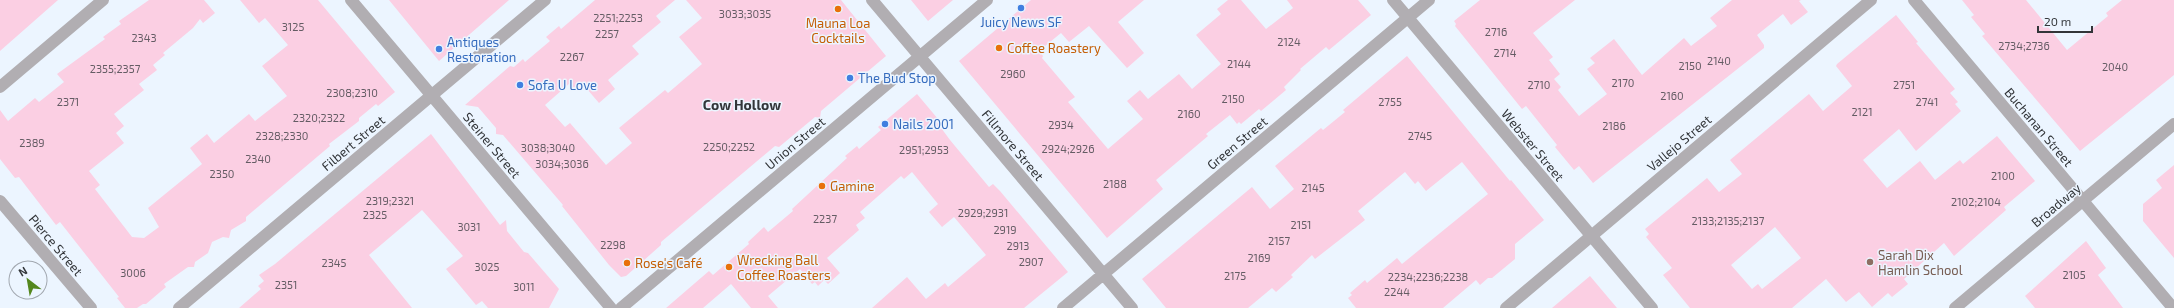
<svg xmlns="http://www.w3.org/2000/svg" width="2174" height="308" viewBox="0 0 2174 308" font-family="'Exo 2',sans-serif">
<style>
.building{fill:#fbcfe3;fill-rule:evenodd}
.lines{fill:none;stroke-linecap:round;stroke-linejoin:round}
.minor{stroke:#b1aeb2;stroke-width:12}
.shop-dot{fill:#3f7fe0;stroke:#ecf5ff;stroke-width:1.5}
.food-dot{fill:#e8710a;stroke:#ecf5ff;stroke-width:1.5}
.education-dot{fill:#8d6e63;stroke:#ecf5ff;stroke-width:1.5}
.labels{text-anchor:middle;dominant-baseline:central;stroke-width:3;stroke-linejoin:round;paint-order:stroke}
.number-label{font-size:11px;fill:#645c64}
.shop-label{font-size:13px;fill:#366cbe;stroke:#ecf5ff;text-anchor:start}
.food-label{font-size:13px;fill:#c56008;stroke:#ecf5ff;text-anchor:start}
.street-label{font-size:13px;fill:#323539;stroke:#ecf5ff}
.education-label{font-size:13px;fill:#785e54;stroke:#ecf5ff;text-anchor:start}
.neighbourhood-label{font-size:14px;font-weight:bold;fill:#323539;stroke:#ecf5ff}
</style>
<rect width="100%" height="100%" fill="#ecf5ff"/>
<!-- building -->
<path class="building" d="M0 0H58L0 51Z
M149 0H204L215 13 203 23 200 19 193 28 163 53 165 55 153 65 157 70 139 84 144 90 114 114 124 126 116 133 124 143 89 171 100 185 95 189 132 237 144 238 159 227 148 208 202 164 190 148 207 134 214 143 249 114 255 121 287 96 262 66 288 45 265 18 259 23 240 0H318L395 92 378 106 376 104 359 118V121L329 144 330 146 246 217V221L231 230 229 238 223 237 212 242 208 253 195 262 194 267H188L164 284 166 287 146 304H143L137 308H125L117 298 119 297 60 222 56 225 19 177 15 178 0 159V110L8 121 35 98 39 102 64 82 57 74 105 39 103 37 121 24 119 21Z
M389 0H509L439 61Z
M595 0H675L656 16 661 22 632 46 639 54 608 80 615 89 599 103 581 82 574 88 570 83 545 105 565 127 570 123 606 165 632 143 619 128 665 90 668 93 702 64 679 37 702 18 686 0H841L886 56 821 111 820 118 815 117 779 147 775 146 661 242V245L643 261 626 276 621 277 609 265 562 206 563 205 503 135 496 134V128L478 107 465 105 510 66 514 67 523 59 525 62 550 41 546 37 559 26 561 29Z
M911 0H953L928 21Z
M1031 0H1144L1118 22 1144 53 1127 68 1089 26 1069 42 1061 33 1039 51 1043 56 1042 58 1075 97 1068 102 1108 149 1143 119 1127 101 1140 90 1148 99 1179 74 1192 89 1221 64 1196 35 1221 14 1217 9 1228 0H1241L1266 29 1293 8 1287 0H1358L1371 15 1329 50 1326 47 1300 69 1301 70 1284 87 1286 90 1261 111 1259 109 1241 124 1239 122 1237 124 1230 115 1206 134 1208 136 1156 180 1163 189 1107 238 959 61Z
M1480 0H1575L1533 33 1553 57 1549 60 1560 74 1554 79 1561 87 1558 90 1579 116 1607 94 1587 69 1595 63 1590 58 1614 39 1642 75 1684 38 1691 46 1717 26 1710 18 1732 0H1801L1799 1 1808 12 1791 25 1783 14 1757 35 1764 45V48L1593 183 1579 166 1574 170 1555 147 1557 145 1526 106 1522 109 1455 26 1456 24 1454 21Z
M1962 0H2026L2067 50 2108 16 2106 13 2122 0H2174V75L2080 151 1982 36 1985 34 1971 17 1974 15Z
M1896 15 1918 42 1916 43 1955 89 1950 93 1958 102 1955 104 1961 111 1916 151 1899 129 1863 160 1887 188 1920 161 1935 180 1960 160 1963 164 1997 136 2035 181 2004 207 2006 210 1954 256 1944 243 1904 279 1908 284 1892 297 1888 293 1872 307 1859 292 1846 302 1826 279 1792 308H1690L1663 275 1672 268 1646 237 1649 234 1645 229 1707 178 1719 192 1742 174 1730 160 1809 94 1823 111 1852 86 1836 66 1837 64ZM1775 227 1801 258 1762 289 1758 284 1752 289 1731 265Z
M1407 56 1510 181 1511 180 1544 220 1515 244V259L1492 278H1488L1480 285 1476 280 1443 308H1356L1348 298 1352 295 1350 293 1365 280 1367 283 1397 258 1402 264 1488 194 1462 162 1426 191 1418 181 1415 184 1405 172 1358 211 1365 220 1315 259 1312 255 1291 275 1293 277 1276 292 1272 288 1248 308H1166L1142 279 1252 187 1270 209 1294 189 1275 166 1321 128 1323 130 1345 112 1343 110Z
M917 94 938 119 936 121 950 140 989 187 993 184 1000 191 1068 272 1024 308H872L907 277 926 299 945 283 948 287 986 255 954 217 942 227 929 212 938 204 912 172 904 179 901 176 860 212 865 218 856 225 859 230 827 258 840 273 828 284 824 280 818 286 815 282 812 284 800 269 768 296 778 308H751L731 284 703 308H666L709 271 713 275 749 244 748 242 764 227 768 232 793 211 792 209 847 158 845 156 857 146 859 149 881 130 878 127Z
M431 134 500 225 506 220 507 231 524 252 528 253 559 289 549 308H488L482 301 476 305 446 269 463 256 422 210 369 255 412 308H239L261 289 258 286 264 281 259 275 275 264Z
M2174 165V258L2143 221V204L2162 188 2156 180Z
M2086 241 2106 268 2098 275 2123 308H2035L2025 296Z
M1590 276 1617 308H1552Z"/>
<g class="lines">
<!-- minor -->
<path class="minor" d="M351 0 611 308
M872 0 1132 308
M1393 0 1652 308
M1914 0 2173 308
M0 87 103 0
M0 201 91 308
M179 308 545 0
M621 308 987 0
M1063 308 1429 0
M1506 308 1871 0
M1955 308 2174 124"/>
</g>
<!-- markers -->
<g class="shop-dot">
<circle cx="1021" cy="8" r="4"/>
<circle cx="439" cy="49" r="4"/>
<circle cx="850" cy="78" r="4"/>
<circle cx="520" cy="85" r="4"/>
<circle cx="885" cy="124" r="4"/>
</g>
<g class="food-dot">
<circle cx="838" cy="9" r="4"/>
<circle cx="999" cy="48" r="4"/>
<circle cx="822" cy="186" r="4"/>
<circle cx="627" cy="263" r="4"/>
<circle cx="729" cy="267" r="4"/>
</g>
<circle class="education-dot" cx="1870" cy="262" r="4"/>
<g class="labels">
<!-- number labels -->
<g class="number-label">
<text x="745" y="13">3033;3035</text>
<text x="618" y="17">2251;2253</text>
<text x="293" y="26">3125</text>
<text x="1496" y="31">2716</text>
<text x="607" y="33">2257</text>
<text x="144" y="37">2343</text>
<text x="1289" y="41">2124</text>
<text x="2024" y="45">2734;2736</text>
<text x="1505" y="52">2714</text>
<text x="572" y="56">2267</text>
<text x="1719" y="60">2140</text>
<text x="1239" y="63">2144</text>
<text x="1690" y="65">2150</text>
<text x="2115" y="66">2040</text>
<text x="115" y="68">2355;2357</text>
<text x="1013" y="73">2960</text>
<text x="1623" y="82">2170</text>
<text x="1539" y="84">2710</text>
<text x="1904" y="84">2751</text>
<text x="352" y="92">2308;2310</text>
<text x="1672" y="95">2160</text>
<text x="1233" y="98">2150</text>
<text x="68" y="101">2371</text>
<text x="1390" y="101">2755</text>
<text x="1927" y="101">2741</text>
<text x="1862" y="111">2121</text>
<text x="1189" y="113">2160</text>
<text x="319" y="117">2320;2322</text>
<text x="1061" y="124">2934</text>
<text x="1614" y="125">2186</text>
<text x="282" y="135">2328;2330</text>
<text x="1420" y="135">2745</text>
<text x="32" y="142">2389</text>
<text x="729" y="146">2250;2252</text>
<text x="548" y="147">3038;3040</text>
<text x="1068" y="148">2924;2926</text>
<text x="924" y="149">2951;2953</text>
<text x="258" y="158">2340</text>
<text x="562" y="163">3034;3036</text>
<text x="222" y="173">2350</text>
<text x="2003" y="175">2100</text>
<text x="1115" y="183">2188</text>
<text x="1313" y="187">2145</text>
<text x="390" y="200">2319;2321</text>
<text x="1976" y="201">2102;2104</text>
<text x="983" y="212">2929;2931</text>
<text x="375" y="214">2325</text>
<text x="825" y="218">2237</text>
<text x="1728" y="220">2133;2135;2137</text>
<text x="1301" y="224">2151</text>
<text x="469" y="226">3031</text>
<text x="1005" y="229">2919</text>
<text x="1279" y="240">2157</text>
<text x="613" y="244">2298</text>
<text x="1018" y="245">2913</text>
<text x="1259" y="257">2169</text>
<text x="1031" y="261">2907</text>
<text x="334" y="262">2345</text>
<text x="487" y="266">3025</text>
<text x="133" y="272">3006</text>
<text x="2074" y="274">2105</text>
<text x="1235" y="275">2175</text>
<text x="1428" y="276">2234;2236;2238</text>
<text x="286" y="284">2351</text>
<text x="524" y="286">3011</text>
<text x="1397" y="291">2244</text>
</g>
<!-- shop labels -->
<g class="shop-label">
<text x="1021" y="22" text-anchor="middle">Juicy News SF</text>
<text x="447" y="42">Antiques<tspan x="447" dy="15">Restoration</tspan></text>
<text x="858" y="78">The Bud Stop</text>
<text x="528" y="85">Sofa U Love</text>
<text x="893" y="124">Nails 2001</text>
</g>
<!-- food labels -->
<g class="food-label">
<text x="838" y="23" text-anchor="middle">Mauna Loa<tspan x="838" dy="15">Cocktails</tspan></text>
<text x="1007" y="48">Coffee Roastery</text>
<text x="830" y="186">Gamine</text>
<text x="737" y="260">Wrecking Ball<tspan x="737" dy="15">Coffee Roasters</tspan></text>
<text x="635" y="263">Rose's Café</text>
</g>
<!-- street labels -->
<g class="street-label">
<text transform="translate(2039 127) rotate(50)">Buchanan Street</text>
<text transform="translate(353 143) rotate(-40)">Filbert Street</text>
<text transform="translate(795 143) rotate(-40)">Union Street</text>
<text transform="translate(1237 143) rotate(-40)">Green Street</text>
<text transform="translate(1679 143) rotate(-40)">Vallejo Street</text>
<text transform="translate(492 145) rotate(50)">Steiner Street</text>
<text transform="translate(1013 145) rotate(50)">Fillmore Street</text>
<text transform="translate(1533 145) rotate(50)">Webster Street</text>
<text transform="translate(2056 205) rotate(-40)">Broadway</text>
<text transform="translate(56 245) rotate(50)">Pierce Street</text>
</g>
<!-- education labels -->
<g class="education-label">
<text x="1878" y="255">Sarah Dix<tspan x="1878" dy="15">Hamlin School</tspan></text>
</g>
<!-- neighbourhood labels -->
<g class="neighbourhood-label">
<text x="742" y="104">Cow Hollow</text>
</g>
</g>
<!-- north arrow -->
<g transform="translate(28 280) rotate(329)"><circle r="19" fill="#ecf5ff" stroke="#a2a8b0"/>
<path d="M0-3L7 15L0 10L-7 15Z" fill="#54871e"/>
<text y="-6" font-size="11" font-weight="bold" text-anchor="middle" fill="#323539">N</text>
</g>
<!-- scale -->
<path d="M2038 26v6h54v-6" fill="none" stroke="#323539" stroke-width="2"/>
<text x="2044" y="26" font-size="12" fill="#323539" stroke="#ecf5ff" stroke-width="3" paint-order="stroke">20 m</text>
</svg>
